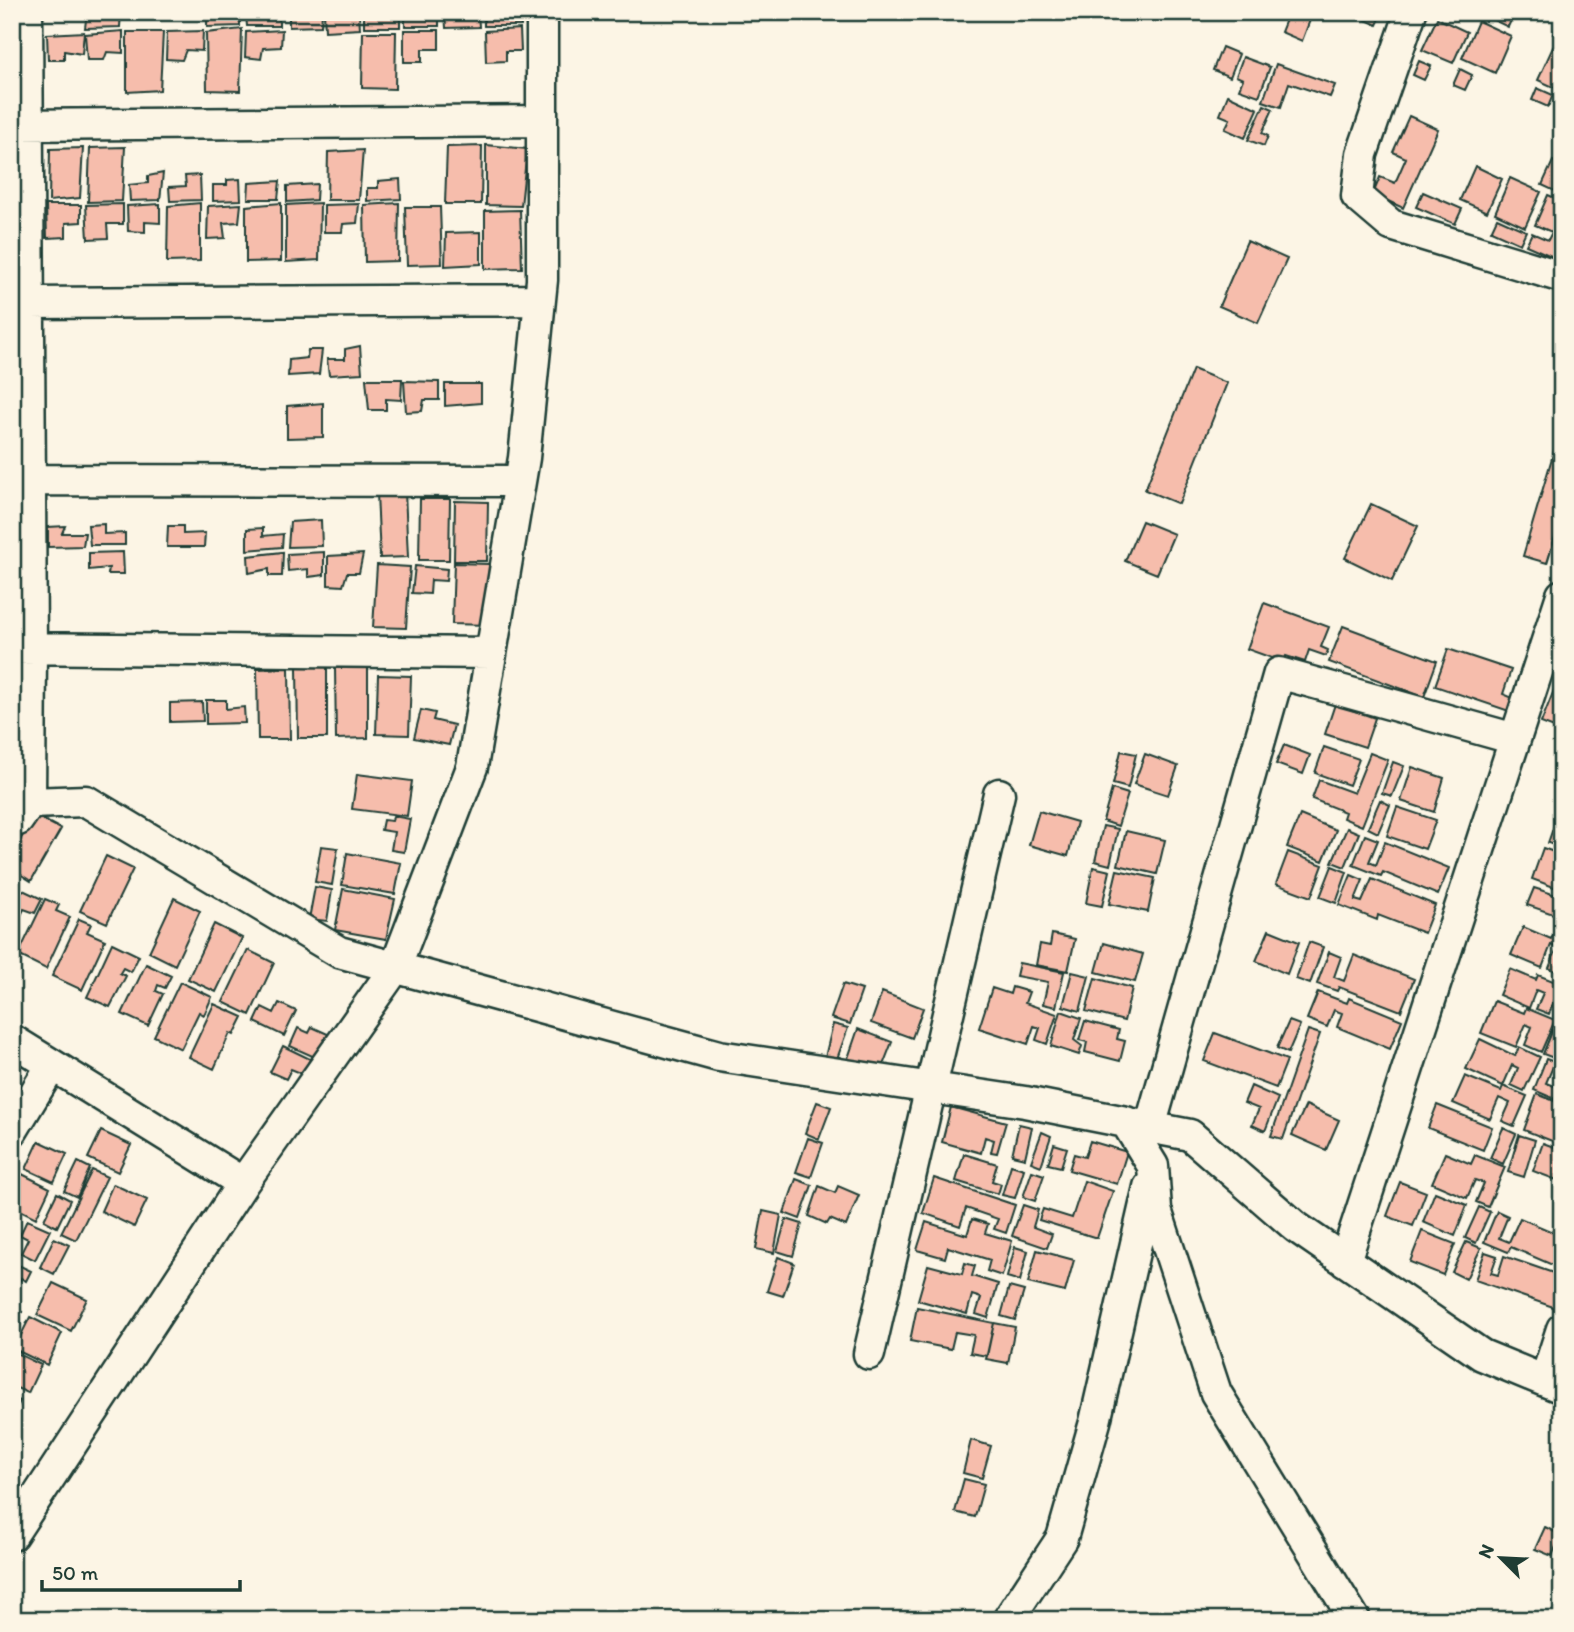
<svg xmlns="http://www.w3.org/2000/svg" width="1574" height="1632" viewBox="0 0 1574 1632" font-family="Itim,sans-serif">
<style>
.building{fill:#f6bdac;stroke:#1f3d34;stroke-width:2}
.lines{fill:none;stroke-linecap:round;stroke-linejoin:round}
.street-casing{stroke:#1f3d34;stroke-width:35}
.street{stroke:#fcf5e5;stroke-width:30}
</style>
<rect width="100%" height="100%" fill="#fcf5e5"/>
<filter id="ink" filterUnits="userSpaceOnUse"><feTurbulence type="fractalNoise" baseFrequency=".0143" numOctaves="2"/><feDisplacementMap in="SourceGraphic" scale="14" xChannelSelector="R" yChannelSelector="G"/><feConvolveMatrix kernelMatrix="1 2 1 2 8 2 1 2 1" color-interpolation-filters="sRGB"/></filter>
<g filter="url(#ink)">
<!-- building -->
<path class="building" d="M87 12H121L120 27 85 28Z
M240 12V26L207 27V13Z
M266 12H279V26H247L246 15Z
M289 12H322L321 26 289 27Z
M324 12H359L360 29 325 31Z
M400 12V27H364V13Z
M405 12H439V26H405Z
M445 12H478L479 27 446 28Z
M484 12H521V26H484Z
M1289 12H1313L1302 41 1281 32Z
M1348 12H1383L1377 25Z
M1477 12H1511L1514 14 1508 27Z
M1437 18 1467 32 1453 63 1422 50Z
M1478 21 1511 36 1495 73 1462 58Z
M1558 23 1562 24V38L1553 34Z
M242 29 240 91 207 90 206 33Z
M520 29 521 51H506V61L486 62 485 31Z
M282 30 281 47 263 48 261 59 245 57 246 32Z
M404 30H439V49H422V62H404Z
M123 31V53L107 52 104 60H87L85 34Z
M203 31 202 51 186 50 182 60 166 59 167 32Z
M84 32 82 54 64 51V60H48L47 34Z
M127 32H163L160 90 127 92Z
M363 32H396L395 89 362 88Z
M1222 47 1239 54 1230 77 1213 70Z
M1553 47 1562 51V91L1538 80Z
M1243 57 1270 67 1259 96 1239 89 1243 79 1236 76Z
M1419 61 1431 66 1424 80 1413 75Z
M1276 64 1335 85 1330 97 1289 83 1281 107 1263 101Z
M1460 69 1472 75 1465 90 1453 85Z
M1537 88 1553 95 1548 107 1532 100Z
M1228 95 1258 109 1245 138 1225 129 1230 119 1220 115Z
M1264 105 1273 109 1262 133 1268 136 1264 146 1248 140Z
M1409 116 1438 129 1403 208 1373 194 1380 177 1395 183 1406 158 1393 152Z
M486 145 527 149 521 206 486 205Z
M482 146 481 204H445L447 147Z
M125 147 122 201 88 202 90 148Z
M83 148 80 198 49 201 50 149Z
M363 150 359 200H327L328 152Z
M1553 161 1562 165V182L1557 192 1542 185Z
M1475 166 1502 179 1487 212 1460 200Z
M163 173 160 200 130 201 129 185 148 183V176Z
M200 175 201 200 170 201 169 187 186 186 185 176Z
M1510 178 1541 192 1525 227 1495 213Z
M240 179 241 200 213 201V185H227V180Z
M400 179 401 199 367 201V188H378V181Z
M280 181 278 199H248L249 183Z
M317 184 316 200 287 202V186Z
M1423 192 1462 209 1455 224 1416 207Z
M1548 195 1562 201V246L1556 258 1526 245 1532 233 1548 240 1552 232 1535 225Z
M200 203V261L167 262 168 206Z
M281 203V261L246 262V206Z
M320 203 319 260 286 262V205Z
M399 203 398 261 365 262 364 205Z
M123 204V224H107L108 238 88 239 86 205Z
M160 204V223L145 222V232L128 231 127 206Z
M241 204 239 222 223 223 225 238 207 239 208 206Z
M359 204 357 223 343 224 342 232H324V205Z
M46 205H81V222L66 223V237L47 238Z
M405 207H440L442 264 407 265Z
M520 210 522 268 485 269V211Z
M1497 218 1526 231 1520 244 1491 231Z
M481 232V264L445 266 446 233Z
M1247 241 1287 259 1258 323 1219 306Z
M360 346 362 373 329 375 327 359H345V349Z
M308 350H322L319 374 288 376 289 360 307 358Z
M1193 369 1227 383 1179 504 1145 490Z
M366 379H402L401 400 386 399V410H369Z
M404 381 439 382V400H424L422 411 406 412Z
M445 384H481V403L445 406Z
M323 403V437L287 438V406Z
M1562 424V513L1547 563 1523 556Z
M405 492 408 557 380 558 377 493Z
M420 499H450L449 560H419Z
M455 501 488 502 487 561H454Z
M1371 504 1418 526 1392 581 1345 558Z
M321 520 322 546 288 547 290 522Z
M1142 521 1174 534 1157 574 1125 561Z
M104 524V534L125 533V545H90L88 525Z
M65 526 62 533H85L83 546 48 547V527Z
M168 526H183V534L205 533 204 547H167Z
M263 528V536L283 534 282 547 247 550V529Z
M123 552 124 574H108L109 568 89 570V553Z
M283 552 282 576H269V569L249 573 248 556Z
M324 552V575L308 577V569L288 571 287 554Z
M363 554 359 573H347L343 586 328 585V556Z
M454 563 489 564 487 625 452 624Z
M377 565 410 567 406 628 373 627Z
M415 566 447 569 446 581 431 580 430 594 412 593Z
M1264 603 1329 627 1321 647 1328 650 1326 656 1309 650 1305 662 1286 656 1283 662 1247 649Z
M1343 626 1437 661 1424 697 1329 662Z
M1448 649 1511 670 1503 694 1513 698 1509 711 1435 686Z
M327 666V738H298L297 667Z
M368 667V738L336 739 335 668Z
M289 668 290 739H258L257 669Z
M378 675 411 676 409 735 376 734Z
M1554 690 1562 693V731L1541 723Z
M206 700H226V709L244 707 245 723 206 724Z
M202 702 203 721 170 722V703Z
M1335 704 1375 718 1365 747 1325 734Z
M421 710 435 713 433 720 454 725 449 745 414 738Z
M1284 745 1310 755 1303 774 1276 764Z
M1324 747 1359 759 1349 785 1315 773Z
M1121 751 1136 754 1128 788 1113 784Z
M1370 753 1388 760 1362 826 1343 818 1345 812 1312 799 1319 780 1354 793Z
M1145 754 1178 766 1168 795 1134 784Z
M1393 762 1404 766 1392 796 1382 793Z
M1412 767 1444 778 1434 812 1401 801Z
M357 774 412 781 407 816 352 809Z
M1112 789 1128 794 1118 826 1103 821Z
M1380 800 1390 805 1378 833 1368 828Z
M1397 807 1436 820 1425 849 1387 836Z
M1039 811 1077 822 1068 856 1029 845Z
M34 815 61 829 31 881 12 869V855Z
M1300 815 1336 830 1323 861 1287 847Z
M393 816 410 819 404 852 391 850 394 832 381 830 383 820 392 821Z
M1557 817 1562 818V848L1548 843Z
M1103 826 1118 829 1110 865 1095 861Z
M1347 828 1359 833 1345 867 1332 862Z
M1126 831 1165 840 1157 874 1118 865Z
M1365 835 1378 840 1369 862 1376 865 1385 842 1449 868 1438 895 1383 872 1381 876 1353 865Z
M321 846 338 848 332 885 315 882Z
M1543 848 1562 855V890L1532 879Z
M1288 852 1323 865 1311 897 1276 884Z
M347 853 401 863 395 894 342 885Z
M106 856 133 869 107 923 80 911Z
M1332 866 1347 872 1336 903 1320 897Z
M1093 867 1110 871 1102 906 1086 903Z
M1117 870 1155 878 1148 912 1109 904Z
M1351 875 1363 880 1355 900 1362 902 1372 879 1435 905 1424 933 1378 915 1377 920 1339 905Z
M12 885 42 899 35 913 24 909 12 934Z
M315 887 332 890 327 921 309 919Z
M1534 888 1562 897 1556 915 1527 905Z
M343 889 395 899 386 939 335 930Z
M174 898 200 911 175 965 149 952Z
M45 899 59 905 56 911 70 917 46 969 18 955Z
M79 919 91 924 87 932 105 940 82 990 52 976Z
M214 924 242 938 216 992 188 979Z
M1523 927 1551 939 1554 934 1562 937V974L1549 968 1557 948 1551 945 1542 968 1511 955Z
M1269 930 1299 942 1287 974 1256 961Z
M1052 934 1075 939 1068 971 1036 965 1040 944 1050 946Z
M1309 942 1323 947 1310 984 1296 979Z
M112 943 139 956 131 972 123 968 120 973 126 976 110 1007 87 997Z
M1104 943 1143 954 1135 982 1096 972Z
M248 950 274 963 250 1015 223 1002Z
M1329 952 1341 957 1334 977 1344 981 1354 955 1414 979 1401 1011 1339 987 1337 991 1317 984Z
M1019 963 1064 972 1056 1007 1043 1004 1048 982 1016 976Z
M146 964 171 976 165 988 158 985 156 991 163 994 148 1026 122 1014Z
M1510 969 1536 980 1538 975 1561 984 1549 1014 1536 1009 1543 993 1536 990 1529 1008 1499 995Z
M1072 972 1089 976 1080 1011 1063 1006Z
M1095 978 1132 988 1124 1021 1086 1011Z
M180 982 212 997 204 1015 199 1012 181 1049 154 1036Z
M843 984 862 990 850 1024 831 1018Z
M1012 987 1029 992 1025 1003 1057 1014 1047 1044 1036 1040 1040 1028 1034 1026 1028 1044 979 1028 992 988 1010 994Z
M882 992 923 1008 912 1038 871 1023Z
M1318 992 1347 1003 1349 998 1402 1020 1390 1049 1337 1027 1342 1013 1334 1010 1327 1027 1307 1019Z
M1562 998V1020L1554 1016Z
M1494 1001 1524 1013 1526 1008 1555 1020 1541 1052 1525 1045 1532 1027 1526 1024 1516 1047 1481 1033Z
M279 1003 296 1011 284 1036 255 1022 262 1007 274 1013Z
M214 1004 243 1017 234 1035 230 1033 214 1069 189 1057Z
M1061 1011 1081 1018 1074 1040 1082 1046 1079 1055 1051 1046Z
M1085 1021 1119 1030 1117 1039 1125 1041 1120 1061 1085 1052 1087 1042 1079 1040Z
M1289 1021 1300 1025 1288 1053 1277 1048Z
M1556 1022 1562 1024V1044L1559 1050 1562 1051V1061L1543 1054Z
M833 1024 848 1028 838 1056 847 1061 858 1029 892 1042 880 1073 825 1057Z
M312 1027 330 1035 319 1059 290 1046 298 1028 309 1033Z
M1308 1030 1320 1034 1283 1139 1271 1136Z
M1215 1033 1287 1060 1276 1088 1204 1061Z
M1480 1039 1515 1056 1519 1047 1540 1057 1524 1091 1511 1085 1518 1068 1512 1065 1503 1086 1466 1069Z
M283 1046 310 1059 303 1074 291 1069 286 1079 270 1072Z
M1546 1059 1555 1062 1546 1083 1559 1088 1562 1080V1102L1534 1090Z
M1465 1076 1501 1091 1503 1086 1527 1096 1514 1126 1502 1121 1510 1103 1499 1098 1490 1119 1453 1103Z
M1251 1086 1278 1098 1265 1131 1252 1125 1259 1109 1244 1103Z
M1537 1094 1562 1104V1145L1524 1130Z
M817 1102 831 1107 819 1139 805 1133Z
M1306 1105 1339 1120 1326 1150 1292 1135Z
M1437 1105 1492 1127 1483 1150 1428 1128Z
M951 1107 1006 1122 997 1153 991 1152 994 1140 985 1137 981 1153 942 1142Z
M1019 1124 1032 1127 1025 1158 1012 1155Z
M1503 1128 1516 1134 1503 1164 1490 1158Z
M101 1131 131 1145 118 1172 88 1158Z
M1042 1132 1051 1136 1041 1166 1031 1162Z
M1519 1135 1535 1140 1524 1177 1508 1172Z
M808 1138 823 1143 811 1177 796 1172Z
M39 1141 67 1154 54 1182 26 1169Z
M1090 1141 1127 1152 1117 1184 1069 1170 1074 1154 1085 1157Z
M1543 1143 1562 1150V1182L1533 1171Z
M1054 1144 1067 1148 1061 1167 1048 1164Z
M1445 1153 1471 1164 1475 1155 1505 1167 1488 1207 1476 1202 1484 1183 1475 1180 1467 1198 1432 1183Z
M964 1154 997 1164 992 1181 1001 1184 998 1194 956 1181Z
M78 1162 90 1168 77 1197 64 1191Z
M1011 1165 1024 1169 1015 1198 1002 1195Z
M92 1170 107 1177 76 1240 61 1233Z
M1032 1171 1044 1175 1035 1201 1023 1197Z
M18 1172 50 1188 36 1218 12 1206V1185Z
M934 1178 1015 1205 1006 1233 994 1229 998 1219 966 1208 960 1226 923 1213Z
M796 1179 812 1185 800 1219 784 1213Z
M1084 1181 1113 1191 1097 1238 1039 1220 1043 1209 1072 1218Z
M1400 1182 1426 1192 1413 1226 1387 1216Z
M113 1184 147 1200 134 1227 101 1211Z
M819 1186 835 1193 838 1186 859 1195 846 1226 830 1219 827 1224 809 1216Z
M1435 1192 1467 1205 1455 1236 1423 1222Z
M57 1193 70 1200 57 1227 44 1220Z
M1023 1205 1038 1210 1033 1227 1052 1234 1047 1248 1012 1236Z
M1479 1207 1490 1212 1476 1243 1465 1238Z
M763 1211 781 1215 774 1253 756 1249Z
M1497 1211 1508 1216 1499 1238 1509 1242 1520 1218 1562 1236V1256L1557 1267 1511 1247 1508 1252 1484 1242Z
M786 1219 802 1224 793 1256 777 1251Z
M972 1219 988 1224 985 1233 1012 1241 1002 1276 987 1271 990 1260 948 1247 945 1258 917 1250 926 1222 967 1235Z
M27 1220 50 1230 35 1260 21 1253 28 1239 20 1235Z
M1422 1231 1455 1244 1443 1275 1410 1262Z
M54 1238 69 1245 54 1274 40 1267Z
M1466 1242 1481 1248 1466 1279 1452 1272Z
M1015 1247 1028 1251 1020 1281 1007 1277Z
M1037 1250 1074 1260 1065 1292 1028 1283Z
M1485 1252 1497 1256 1491 1273 1498 1275 1504 1256 1562 1276V1292L1556 1308 1475 1280Z
M778 1257 794 1263 783 1296 767 1291Z
M965 1263 975 1266 972 1276 998 1284 988 1318 976 1314 981 1298 972 1295 967 1314 918 1300 928 1265 962 1274Z
M16 1264 31 1271 26 1281 21 1278 13 1295 12 1270Z
M53 1283 87 1299 71 1331 37 1315Z
M1009 1287 1024 1291 1015 1320 1001 1316Z
M12 1307 22 1312 12 1332Z
M917 1307 994 1323 987 1356 970 1353 974 1335 955 1332 951 1349 910 1341Z
M30 1317 62 1333 47 1365 14 1349Z
M994 1323 1015 1327 1008 1363 986 1359Z
M12 1351 41 1365 28 1393 12 1386Z
M12 1397 20 1401 12 1418Z
M971 1440 991 1446 982 1478 963 1473Z
M964 1479 984 1484 975 1517 955 1512Z
M1545 1527 1561 1535 1552 1556 1535 1549Z"/>
<g class="lines">
<defs>
<path id="street" d="M1411 12 1362 154 1357 196 1391 225 1562 277
M12 125 542 121
M29 303 540 300
M30 480 520 481
M13 648 491 653
M12 812 30 803 86 801 339 952 719 1056 1025 1102 1126 1122 1153 1166 1156 1210 1216 1393 1355 1620
M18 820 30 803 31 648 27 12
M12 1040 243 1183
M1133 1124 1190 1135 1296 1227 1482 1355 1562 1388
M1150 1127 1279 673 1515 739
M12 1131 52 1065
M1345 1261 1562 595
M869 1354 999 794
M1545 1381 1562 1329
M12 1535 243 1183 395 968 472 767 524 458 542 280V12
M1008 1620 1062 1538 1095 1422 1149 1187"/>
</defs>
<!-- street casing -->
<use href="#street" class="street-casing"/>
<!-- street -->
<use href="#street" class="street"/>
</g>
</g>
<!-- margin -->
<rect width="1574" height="1632" fill="none" stroke="#fcf5e5" stroke-width="42"/>
<rect x="21" y="21" width="1532" height="1590" fill="none" stroke="#1f3d34" stroke-width="2.5" filter="url(#ink)"/>
<!-- north arrow -->
<g transform="translate(1501 1558) rotate(294)" stroke="#fcf5e5" stroke-width="5" paint-order="stroke">
<path d="M0-5L12 26L0 18L-12 26Z" fill="#1f3d34"/>
<text y="-10" font-size="19" font-weight="bold" text-anchor="middle" fill="#1f3d34">N</text>
</g>
<!-- scale -->
<path d="M42 1580v10h198v-10" fill="none" stroke="#1f3d34" stroke-width="3.5"/>
<text x="52" y="1580" font-size="21" fill="#1f3d34" stroke="#fcf5e5" stroke-width="5" paint-order="stroke">50 m</text>
</svg>
